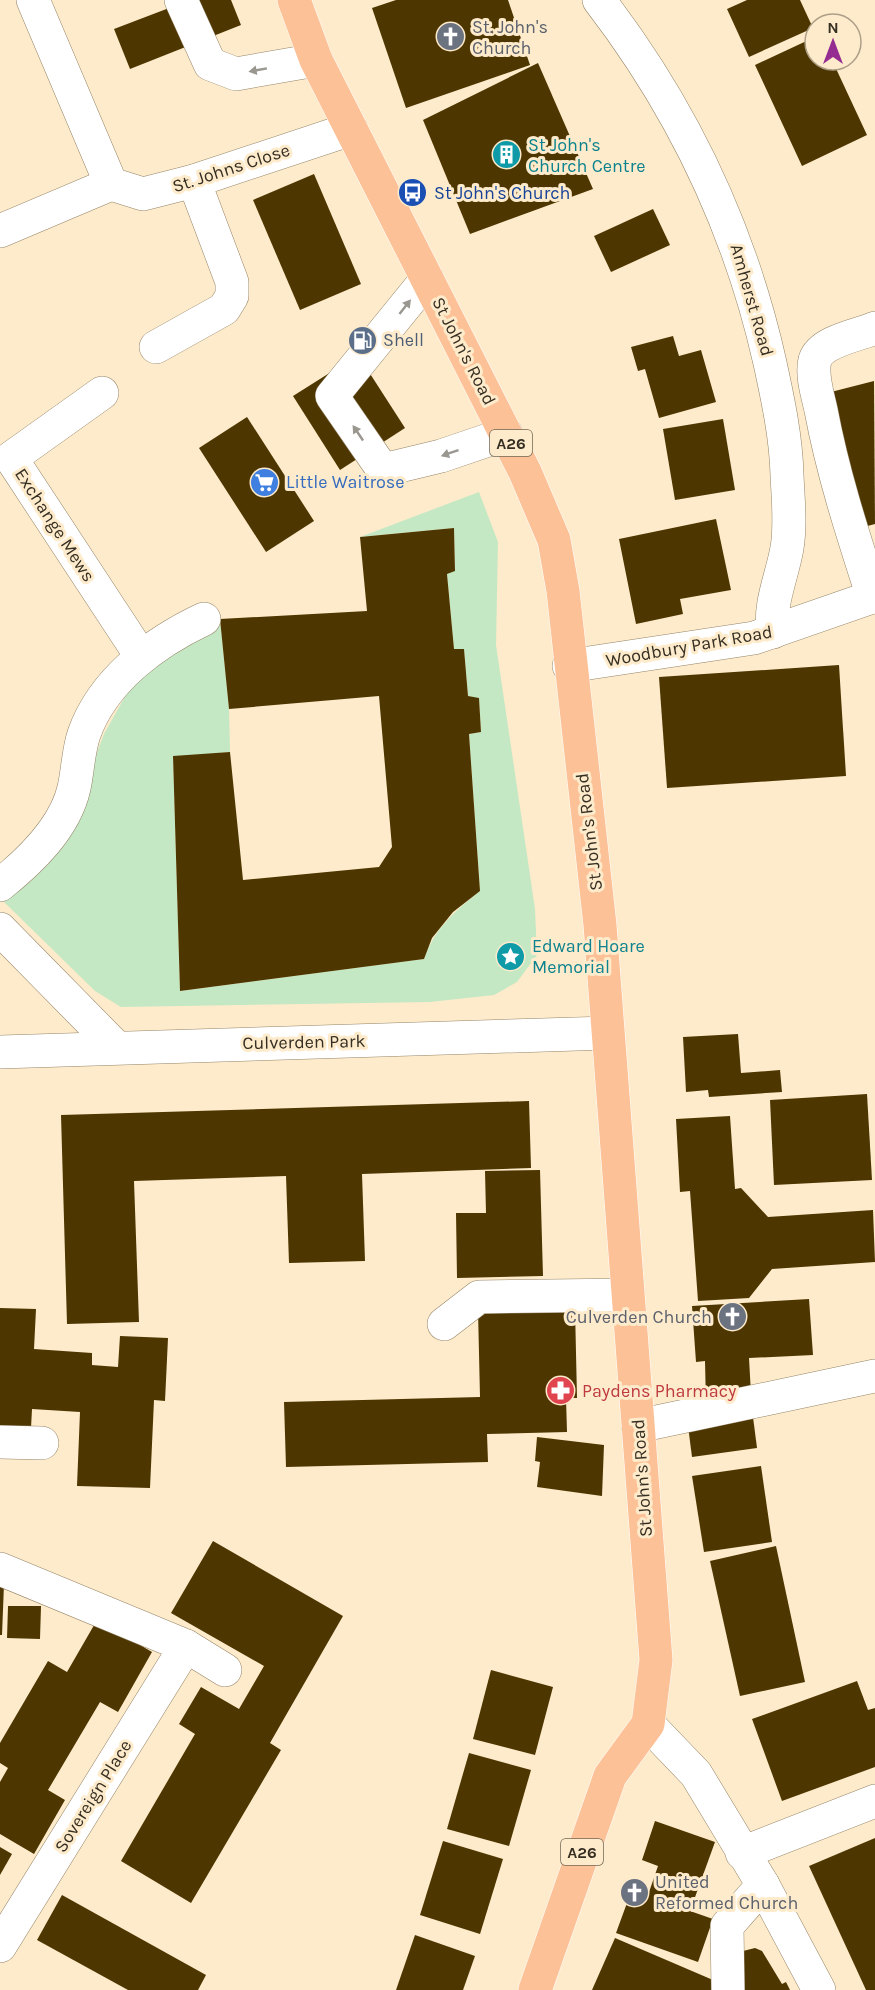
<svg xmlns="http://www.w3.org/2000/svg" width="875" height="1990" viewBox="0 0 875 1990" font-family="Karla,sans-serif">
<style>
.green{fill:#c4e8c4}
.building{fill:#4e3600}
.lines{fill:none;stroke-linecap:round;stroke-linejoin:round}
.minor-casing{stroke:#958568;stroke-width:34}
.highway-casing{stroke:#fff;stroke-width:34}
.minor{stroke:#fff;stroke-width:33}
.highway{stroke:#fdc197;stroke-width:33}
.oneway{fill:#9a9690}
.labels{text-anchor:middle;stroke-width:6;stroke-linejoin:round;paint-order:stroke}
.shield{fill:#fdebcb;stroke:#716755;stroke-width:1.5}
.shield-label{font-size:16px;font-weight:bold;fill:#352e22}
.worship-label{font-size:18px;fill:#5b616d;stroke:#fdebcb;text-anchor:start}
.culture-label{font-size:18px;fill:#0d838f;stroke:#fdebcb;text-anchor:start}
.street-label{font-size:18px;fill:#352e22;stroke:#fdebcb}
.transit-label{font-size:18px;fill:#164399;stroke:#fdebcb;text-anchor:start}
.service-label{font-size:18px;fill:#4e5e75;stroke:#fdebcb;text-anchor:start}
.shop-label{font-size:18px;fill:#366cbe;stroke:#fdebcb;text-anchor:start}
.health-label{font-size:18px;fill:#be3a42;stroke:#fdebcb;text-anchor:start}
</style>
<rect width="100%" height="100%" fill="#fdebcb"/>
<path class="green" d="M479 492 498 542 496 645 535 909 537 955 517 982 494 995 430 1002 121 1007 95 991 3 901 74 812 104 734 132 684 220 619 229 709 230 752 173 757 180 991 424 959C435 928 455 911 480 891L469 734 481 732 479 699 468 696 464 649H454L447 574 455 570 454 528 360 537Z"/>
<g class="building">
<path d="M190 0H231L241 25 130 69 114 29Z"/>
<path d="M396 0H508L530 65 406 108 372 8Z"/>
<path d="M747 0H800L813 28 749 57 727 9Z"/>
<path d="M815 37V60H832L867 135 802 166 755 65Z"/>
<path d="M538 63 593 189 470 234 423 120Z"/>
<path d="M314 174 361 284 300 310 253 200Z"/>
<path d="M653 209 670 245 611 272 594 236Z"/>
<path d="M673 336 679 356 701 350 716 402 659 418 645 369 638 371 631 347Z"/>
<path d="M358 355 405 428 340 470 293 396Z"/>
<path d="M874 381 875 524 860 528 827 393Z"/>
<path d="M247 417 314 521 266 552 199 448Z"/>
<path d="M723 419 735 490 675 500 663 429Z"/>
<path d="M716 519 731 590 680 599 683 614 636 624 619 539Z"/>
<path d="M454 528 455 571 447 574 454 649H464L468 696 479 698 481 732 469 734 480 891 453 912 432 938 424 959 180 991 173 756 230 752 243 880 379 867 392 847 379 696 229 709 220 619 367 611 360 537Z"/>
<path d="M839 665 846 776 667 788 659 677Z"/>
<path d="M738 1034 741 1073 780 1070 782 1092 709 1097 708 1090 686 1092 683 1037Z"/>
<path d="M867 1094 872 1180 774 1185 770 1100Z"/>
<path d="M529 1101 531 1168 362 1174 365 1261 289 1263 286 1176 134 1181 139 1322 67 1324 61 1115Z"/>
<path d="M730 1116 735 1189 741 1188 768 1217 873 1210 875 1262 772 1269 749 1298 698 1301 690 1191 680 1192 676 1119Z"/>
<path d="M540 1170 543 1276 457 1278 456 1213H486L485 1171Z"/>
<path d="M809 1299 813 1355 749 1358 751 1394 706 1404 705 1361 696 1362 692 1306Z"/>
<path d="M0 1308 36 1309 34 1349 92 1353V1365L118 1367 120 1336 168 1338 165 1401 154 1400 150 1488 77 1486 80 1412 32 1409 31 1428 0 1426Z"/>
<path d="M575 1308 577 1398H566L567 1432 487 1434 488 1462 286 1467 284 1402 480 1397 478 1310Z"/>
<path d="M753 1417 757 1448 692 1457 688 1426Z"/>
<path d="M537 1437 604 1445 602 1496 537 1487 540 1462 535 1461Z"/>
<path d="M761 1466 772 1542 704 1552 692 1476Z"/>
<path d="M213 1541 343 1616 270 1743 281 1750 191 1903 121 1861 195 1734 179 1724 201 1687 239 1709 264 1666 171 1613Z"/>
<path d="M776 1546 805 1682 740 1696 710 1561Z"/>
<path d="M0 1584H4L2 1635H0Z"/>
<path d="M8 1606H41L40 1639 7 1638Z"/>
<path d="M97 1620 152 1652 118 1712 100 1702 48 1790 65 1800 34 1854 0 1834V1782L8 1768 0 1763V1743L48 1661 67 1672Z"/>
<path d="M491 1670 553 1687 535 1755 473 1739Z"/>
<path d="M857 1681 868 1710 875 1708V1767L782 1801 752 1719Z"/>
<path d="M469 1753 531 1770 509 1846 447 1829Z"/>
<path d="M655 1821 715 1842 690 1911 713 1919 698 1962 616 1933 631 1892 647 1898 658 1866 642 1860Z"/>
<path d="M875 1838V1990H866L809 1866Z"/>
<path d="M443 1841 503 1859 480 1934 420 1915Z"/>
<path d="M0 1847 12 1854 0 1875Z"/>
<path d="M62 1895 206 1975 198 1990H128L37 1940Z"/>
<path d="M415 1935 475 1956 463 1990H396Z"/>
<path d="M615 1938 720 1983 718 1990H592Z"/>
<path d="M755 1948 762 1951 782 1984 786 1982 790 1990H737L739 1952Z"/>
</g>
<g class="lines">
<defs>
<g id="minor">
<path d="M33 0 111 184"/>
<path d="M181 0 210 64 236 74 316 60"/>
<path d="M599 0C683 109 740 229 770 363 778 400 786 437 787 475 788 499 791 524 787 548 782 577 769 603 773 632"/>
<path d="M0 231 111 184 143 194 194 181 351 129"/>
<path d="M427 279 332 396 383 470 441 456 506 434"/>
<path d="M156 347 224 309 232 296V282L194 181"/>
<path d="M102 393 11 458 141 656"/>
<path d="M873 597C853 535 833 474 821 410 818 396 811 375 815 360 821 341 859 335 875 328"/>
<path d="M569 666 754 638 875 596"/>
<path d="M0 885C30 861 65 828 74 788 78 770 78 752 84 734 103 680 155 642 204 619"/>
<path d="M0 929 116 1047"/>
<path d="M0 1052 608 1033"/>
<path d="M444 1324 479 1297 628 1295"/>
<path d="M638 1426 875 1376"/>
<path d="M0 1442 42 1443"/>
<path d="M0 1569 186 1646 0 1946"/>
<path d="M186 1646 225 1670"/>
<path d="M648 1724 696 1774 763 1885 819 1990"/>
<path d="M742 1853 875 1801"/>
<path d="M728 1990 727 1926 763 1885"/>
</g>
<path id="highway" d="M294 0 316 60 525 472 554 540 563 591 600 925 656 1660 648 1724 610 1776 535 1990"/>
</defs>
<use href="#minor" class="minor-casing"/>
<use href="#highway" class="highway-casing"/>
<use href="#minor" class="minor"/>
<use href="#highway" class="highway"/>
</g>
<defs><path id="oneway-solid" d="M-6-.8H1V-3.2L6.5 0L1 3.2V.8H-6Z" transform="scale(1.5)"/></defs>
<g class="oneway">
<use href="#oneway-solid" transform="translate(258 70) rotate(170)"/>
<use href="#oneway-solid" transform="translate(405 307) rotate(-52)"/>
<use href="#oneway-solid" transform="translate(358 433) rotate(-124)"/>
<use href="#oneway-solid" transform="translate(450 453) rotate(161)"/>
</g>
<defs>
<symbol id="church-disc" viewBox="-11 -11 22 22"><circle r="9.5" fill="#6b7280" stroke="#fdebcb"/><path d="M-1.2-6h2.4v3.5h3.3v2.4h-3.3V6h-2.4V-.1h-3.3v-2.4h3.3Z" fill="#fff"/></symbol>
<symbol id="building-disc" viewBox="-11 -11 22 22"><circle r="9.5" fill="#0f9aa8" stroke="#fdebcb"/><path d="M-4-6H4V6H1V3H-1V6H-4ZM-2.5-4.3h1.7v1.8h-1.7ZM.8-4.3h1.7v1.8H.8ZM-2.5-1h1.7V.8h-1.7ZM.8-1h1.7V.8H.8Z" fill="#fff"/></symbol>
<symbol id="bus-disc" viewBox="-11 -11 22 22"><circle r="9.5" fill="#1a4fb4" stroke="#fdebcb"/><path d="M-5-6H5V4H4V6H2V4H-2V6H-4V4H-5ZM-3.5-4V0h7V-4ZM-3.5 1.2v1.5H-2V1.2ZM2 1.2v1.5H3.5V1.2Z" fill="#fff"/></symbol>
<symbol id="fuel-disc" viewBox="-11 -11 22 22"><circle r="9.5" fill="#5c6f8a" stroke="#fdebcb"/><path d="M-5.5-6h7V0h2V4h1.3V-2.5L3-4.5l.8-.8L6-3V5H2.5V1h-1V6h-7ZM-4.2-4.7v3.2H.2V-4.7Z" fill="#fff"/></symbol>
<symbol id="supermarket-disc" viewBox="-11 -11 22 22"><circle r="9.5" fill="#3f7fe0" stroke="#fdebcb"/><path d="M-6-5.5h2.5l.6 2H6L4.5 2H-2.5L-4.4-4H-6ZM-1.5 3.2a1.3 1.3 0 1 0 .1 0ZM3 3.2a1.3 1.3 0 1 0 .1 0Z" fill="#fff"/></symbol>
<symbol id="sight-disc" viewBox="-11 -11 22 22"><circle r="9.5" fill="#0f9aa8" stroke="#fdebcb"/><path d="M0-6L1.8-2.2L6-1.7L2.9 1.2L3.7 5.4L0 3.3L-3.7 5.4L-2.9 1.2L-6-1.7L-1.8-2.2Z" fill="#fff"/></symbol>
<symbol id="pharmacy-disc" viewBox="-11 -11 22 22"><circle r="9.5" fill="#e0444e" stroke="#fdebcb"/><path d="M-2-6h4v4h4v4h-4v4h-4v-4h-4v-4h4Z" fill="#fff"/></symbol>
</defs>
<g fill-rule="evenodd">
<use href="#church-disc" x="434" y="20" width="33" height="33"/>
<use href="#building-disc" x="490" y="138" width="33" height="33"/>
<use href="#bus-disc" x="396" y="176" width="33" height="33"/>
<use href="#fuel-disc" x="346" y="324" width="33" height="33"/>
<use href="#supermarket-disc" x="248" y="466" width="33" height="33"/>
<use href="#sight-disc" x="494" y="940" width="33" height="33"/>
<use href="#church-disc" x="716" y="1300" width="33" height="33"/>
<use href="#pharmacy-disc" x="544" y="1374" width="33" height="33"/>
<use href="#church-disc" x="618" y="1876" width="33" height="33"/>
</g>
<g class="labels">
<g class="shield">
<rect x="490" y="430" width="42" height="26" rx="4.5"/>
<rect x="561" y="1839" width="42" height="26" rx="4.5"/>
</g>
<g class="shield-label">
<text x="511" y="449">A26</text>
<text x="582" y="1858">A26</text>
</g>
<g class="worship-label">
<text x="472" y="33">St. John's<tspan x="472" dy="21">Church</tspan></text>
<text x="712" y="1323" text-anchor="end">Culverden Church</text>
<text x="655" y="1888">United<tspan x="655" dy="21">Reformed Church</tspan></text>
</g>
<g class="culture-label">
<text x="528" y="151">St John's<tspan x="528" dy="21">Church Centre</tspan></text>
<text x="532" y="952">Edward Hoare<tspan x="532" dy="21">Memorial</tspan></text>
</g>
<g class="street-label">
<text transform="translate(231 168) rotate(-18)" y="6">St. Johns Close</text>
<text transform="translate(752 300) rotate(74)" y="6">Amherst Road</text>
<text transform="translate(464 351) rotate(63)" y="6">St John's Road</text>
<text transform="translate(55 525) rotate(57)" y="6">Exchange Mews</text>
<text transform="translate(689 646) rotate(-10)" y="6">Woodbury Park Road</text>
<text transform="translate(589 832) rotate(-97)" y="6">St John's Road</text>
<text transform="translate(304 1042) rotate(-1)" y="6">Culverden Park</text>
<text transform="translate(642 1478) rotate(-94)" y="6">St John's Road</text>
<text transform="translate(93 1796) rotate(-58)" y="6">Sovereign Place</text>
</g>
<g class="transit-label">
<text x="434" y="199">St John's Church</text>
</g>
<g class="service-label">
<text x="383" y="346">Shell</text>
</g>
<g class="shop-label">
<text x="286" y="488">Little Waitrose</text>
</g>
<g class="health-label">
<text x="582" y="1397">Paydens Pharmacy</text>
</g>
</g>
<g transform="translate(833 42)"><circle r="28" fill="#fdebcb" stroke="#ad9f87" stroke-width="1.5"/>
<path d="M0-4.5L10 22L0 15L-10 22Z" fill="#942c91"/>
<text y="-9" font-size="16" font-weight="bold" text-anchor="middle" fill="#352e22">N</text>
</g>
</svg>
